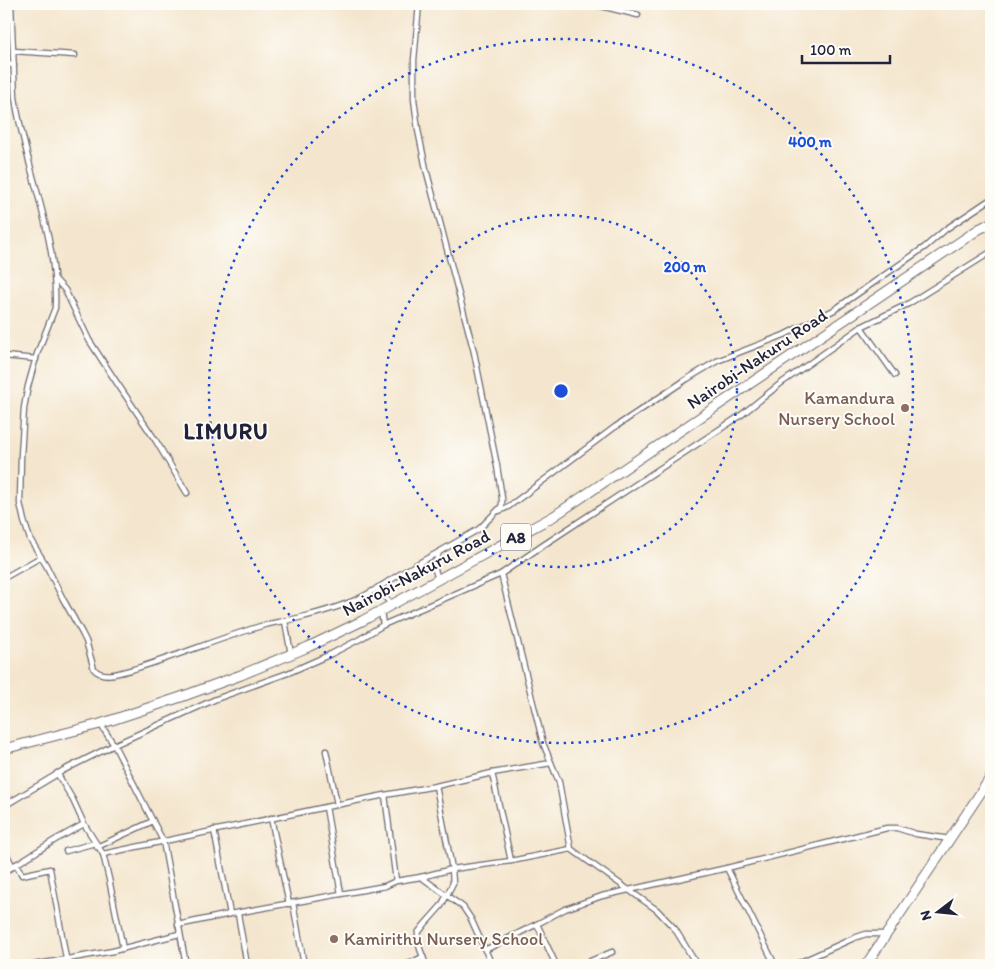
<svg xmlns="http://www.w3.org/2000/svg" width="995" height="969" viewBox="0 0 995 969" font-family="Itim,sans-serif">
<style>
.lines{fill:none;stroke-linecap:round;stroke-linejoin:round}
.street-casing{stroke:#6c676e;stroke-width:7}
.highway-casing{stroke:#6c676e;stroke-width:11}
.street{stroke:#fff;stroke-width:4.5}
.highway{stroke:#fff;stroke-width:9}
.ring{fill:none;stroke:#1d4ed8;stroke-width:2.5;stroke-dasharray:2.5 5}
.education-dot{fill:#8d6e63;stroke:#fdfcf7;stroke-width:2}
.labels{text-anchor:middle;stroke-width:4;stroke-linejoin:round;paint-order:stroke}
.shield{fill:#fdfcf7;stroke:#646373;stroke-width:1}
.shield-label{font-size:16px;font-weight:bold;fill:#22223b}
.street-label{font-size:18px;fill:#22223b;stroke:#fdfcf7}
.education-label{font-size:18px;fill:#785e54;stroke:#fdfcf7;text-anchor:end}
.district-label{font-size:22px;font-weight:bold;letter-spacing:1px;fill:#22223b;stroke:#fdfcf7}
.centre{fill:#1d4ed8;stroke:#fdfcf7;stroke-width:2.5}
.ring-label{font-size:15px;text-anchor:middle;font-weight:bold;fill:#1d4ed8;stroke:#fdfcf7;stroke-width:4;stroke-linejoin:round;paint-order:stroke}
</style>
<rect width="100%" height="100%" fill="#fdfcf7"/>
<filter id="ink" filterUnits="userSpaceOnUse"><feTurbulence type="fractalNoise" baseFrequency=".02" numOctaves="2"/><feDisplacementMap in="SourceGraphic" scale="10" xChannelSelector="R" yChannelSelector="G"/><feConvolveMatrix kernelMatrix="1 2 1 2 8 2 1 2 1" color-interpolation-filters="sRGB"/></filter>
<filter id="wash" filterUnits="userSpaceOnUse"><feTurbulence type="fractalNoise" baseFrequency=".0096" numOctaves="4" result="noise"/><feDisplacementMap in="SourceGraphic" scale="20" xChannelSelector="R" yChannelSelector="G"/><feGaussianBlur stdDeviation="1.12" result="paint"/><feColorMatrix in="noise" values="0 0 0 0 0 0 0 0 0 0 0 0 0 0 0 0 0 1.4 0 .05"/><feComposite in="paint" operator="in"/></filter>
<g filter="url(#wash)">
<rect width="100%" height="100%" fill="#f4e6ce"/>
</g>
<g filter="url(#ink)">
<g class="lines">
<defs>
<g id="street">
<path d="M11 4 15 97C25 168 58 235 55 308L37 354 28 386 24 408 21 456 20 503 24 521 30 539 46 565 63 599 82 633 86 641 94 669C103 680 122 672 134 669 177 656 218 639 261 626 274 622 288 621 302 617 319 613 336 608 353 601 366 596 378 588 389 581 406 570 422 561 439 552"/>
<path d="M419 4 414 60V99L418 130 426 169 474 352 497 466 502 498V505L499 509 479 529 439 552 434 567 438 579"/>
<path d="M593 4 638 15"/>
<path d="M13 51 75 55"/>
<path d="M4 64 14 65"/>
<path d="M55 279 65 290 89 340 113 377 156 441 187 493"/>
<path d="M861 327 895 375"/>
<path d="M4 356 36 359"/>
<path d="M499 511 508 507 615 427 687 379 717 361 784 335 834 310 925 247 946 229 991 199"/>
<path d="M501 574 543 743 559 782 571 849 657 910 675 929 692 957 699 965"/>
<path d="M4 578 41 557"/>
<path d="M377 588 392 605"/>
<path d="M285 621 291 654"/>
<path d="M383 625 501 574 542 546 740 416 780 384 861 327 908 304 991 252"/>
<path d="M101 725 114 745 163 841 186 965"/>
<path d="M326 751 337 804"/>
<path d="M57 773 73 800 84 824 103 854 109 879 123 949"/>
<path d="M492 773 511 861"/>
<path d="M385 795 396 881"/>
<path d="M4 806 64 770 114 745 216 699 288 673 331 654 360 639 383 625 381 611"/>
<path d="M326 807 341 894"/>
<path d="M271 818 289 904"/>
<path d="M214 830 230 914"/>
<path d="M97 847 153 821"/>
<path d="M4 849 13 867"/>
<path d="M66 851 95 843"/>
<path d="M103 854 326 807 385 795 436 786 492 773 551 763"/>
<path d="M16 864 22 875 50 869 66 958"/>
<path d="M727 868 775 965"/>
<path d="M4 872 55 840 84 824"/>
<path d="M421 877 463 907 471 919 492 965"/>
<path d="M293 903 304 965"/>
<path d="M238 914 247 965"/>
<path d="M178 925 230 914 385 886 396 881 421 877 452 869 511 861 571 849"/>
<path d="M485 950 537 924"/>
<path d="M33 965 113 951 179 934"/>
<path d="M406 965 423 957"/>
<path d="M426 965 420 949 418 940V933L425 924 441 906 447 895 453 883 452 869 436 786"/>
<path d="M556 965 537 924 565 909 602 896 727 868 887 828H897L916 834 950 839"/>
<path d="M581 965 612 952"/>
<path d="M794 965 854 938 866 934H886"/>
</g>
<g id="highway">
<path d="M4 749 100 724 181 697 241 675 308 647 362 621 554 516 979 229 991 223"/>
<path d="M866 965 991 777"/>
</g>
</defs>
<use href="#street" class="street-casing"/>
<use href="#highway" class="highway-casing"/>
<use href="#street" class="street"/>
<use href="#highway" class="highway"/>
</g>
</g>
<g class="ring">
<circle cx="561" cy="391" r="176"/>
<circle cx="561" cy="391" r="352"/>
</g>
<g class="education-dot">
<circle cx="905" cy="408" r="5"/>
<circle cx="334" cy="939" r="5"/>
</g>
<g class="labels">
<rect class="shield" x="501" y="523.5" width="30" height="27" rx="4"/>
<g class="shield-label">
<text x="516" y="543">A8</text>
</g>
<g class="street-label">
<text transform="translate(757 359) rotate(-34)" y="6">Nairobi-Nakuru Road</text>
<text transform="translate(416 573) rotate(-28)" y="6">Nairobi-Nakuru Road</text>
</g>
<g class="education-label">
<text x="895" y="404">Kamandura<tspan x="895" dy="21">Nursery School</tspan></text>
<text x="344" y="945" text-anchor="start">Kamirithu Nursery School</text>
</g>
<g class="district-label">
<text x="226" y="439">LIMURU</text>
</g>
</g>
<circle cx="561" cy="391" r="8" class="centre"/>
<g class="ring-label">
<text x="810" y="147">400 m</text>
<text x="685" y="272">200 m</text>
</g>
<rect width="995" height="969" fill="none" stroke="#fdfcf7" stroke-width="20"/>
<g transform="translate(938 912) rotate(254)" stroke="#fdfcf7" stroke-width="4" paint-order="stroke">
<path d="M0-4L9 19L0 12L-9 19Z" fill="#22223b"/>
<text y="-8" font-size="14" font-weight="bold" text-anchor="middle" fill="#22223b">N</text>
</g>
<path d="M802 55v8h88v-8" fill="none" stroke="#22223b" stroke-width="2.5"/>
<text x="810" y="55" font-size="15" fill="#22223b" stroke="#fdfcf7" stroke-width="4" paint-order="stroke">100 m</text>
</svg>
